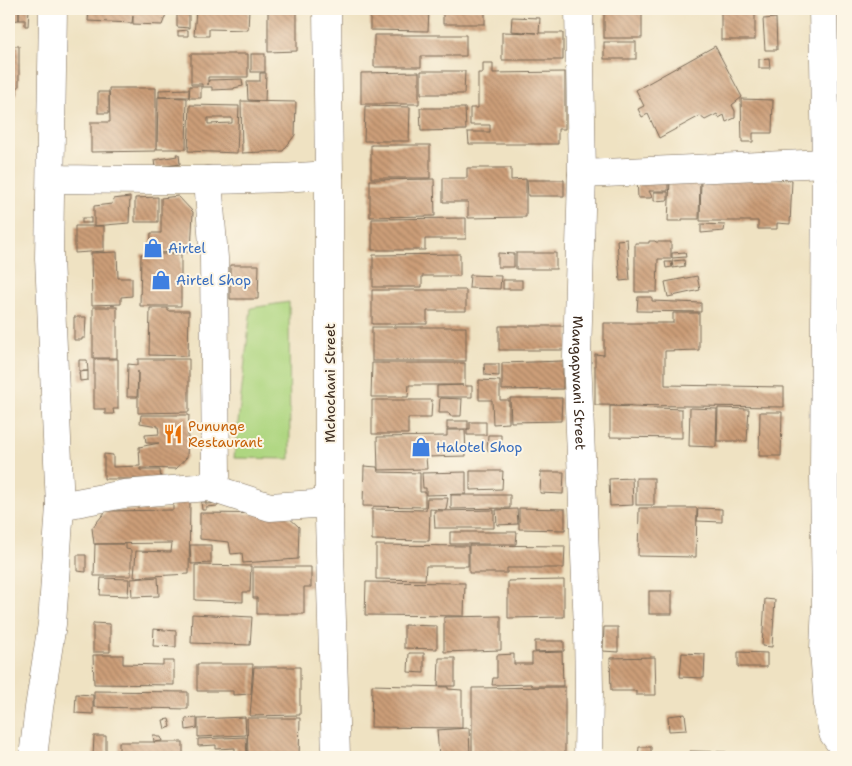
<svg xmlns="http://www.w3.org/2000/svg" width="852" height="766" viewBox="0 0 852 766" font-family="'Shantell Sans',sans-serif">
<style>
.park{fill:#aed680;stroke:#74804f}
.building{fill:url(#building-back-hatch);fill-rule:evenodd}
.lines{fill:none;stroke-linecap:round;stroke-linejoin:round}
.minor-casing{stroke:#7a6a57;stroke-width:29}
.minor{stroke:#fff;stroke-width:28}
.labels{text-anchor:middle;stroke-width:4;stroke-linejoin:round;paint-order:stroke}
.shop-label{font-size:14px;fill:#366cbe;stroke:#fcf5e5;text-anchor:start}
.street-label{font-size:14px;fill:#3b2a1e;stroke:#fcf5e5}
.food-label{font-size:14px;fill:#c56008;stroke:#fcf5e5;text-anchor:start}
</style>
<defs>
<pattern id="building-back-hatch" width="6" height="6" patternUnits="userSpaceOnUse" patternTransform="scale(1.25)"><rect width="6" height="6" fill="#cc9e78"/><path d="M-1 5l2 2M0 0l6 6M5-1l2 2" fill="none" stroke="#a78162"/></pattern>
</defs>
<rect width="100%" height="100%" fill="#fcf5e5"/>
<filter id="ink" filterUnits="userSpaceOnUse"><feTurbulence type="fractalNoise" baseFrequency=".02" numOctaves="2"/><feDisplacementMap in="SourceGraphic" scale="10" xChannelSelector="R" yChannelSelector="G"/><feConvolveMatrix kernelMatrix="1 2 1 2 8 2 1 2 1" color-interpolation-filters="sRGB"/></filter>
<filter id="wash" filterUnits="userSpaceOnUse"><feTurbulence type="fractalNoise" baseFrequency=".0096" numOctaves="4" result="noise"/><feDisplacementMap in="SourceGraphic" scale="20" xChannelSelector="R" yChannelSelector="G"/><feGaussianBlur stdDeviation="1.12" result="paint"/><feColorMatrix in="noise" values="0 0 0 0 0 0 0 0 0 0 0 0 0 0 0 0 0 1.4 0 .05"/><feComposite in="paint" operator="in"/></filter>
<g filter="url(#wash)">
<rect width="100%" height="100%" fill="#efe2c2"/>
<path class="park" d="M289 302 290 459 234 458 251 308Z"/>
<g id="blocks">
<g class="building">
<path d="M9 9H19V20L9 21Z"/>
<path d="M19 9H29L28 26H25V20H19Z"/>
<path d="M89 9H168L162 25 133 24V15L132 23 88 21Z"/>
<path d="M196 9H249L248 30 209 29V36H194Z"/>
<path d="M268 9H297V51L268 52Z"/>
<path d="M370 9H429L428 31 370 30Z"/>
<rect x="443" y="9" width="42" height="15"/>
<rect x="604" y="9" width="38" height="29"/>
<rect x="721" y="9" width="34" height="31"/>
<path d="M177 11H189V28L177 27Z"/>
<path d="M512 17 540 18 539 33H563V60H502V32L537 33 511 31Z"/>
<path d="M776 18 777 50H765L763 19Z"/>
<path d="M188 30V36H178V31Z"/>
<path d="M374 35H466V56H421V67H374Z"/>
<rect x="604" y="42" width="32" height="17"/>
<path d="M9 46H19V87H17V95H9Z"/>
<path d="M715 46 742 97 732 105 735 111V118L726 122 724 115 719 118 717 114 705 120 700 116 659 138 648 114 642 117 638 109 644 106 636 90Z"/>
<path d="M191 54H248V77H208V85L209 80 242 79 243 86 234 88V89L212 90V87H202V84H191Z"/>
<rect x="251" y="54" width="14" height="18"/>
<path d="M769 58 770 68H759V59Z"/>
<path d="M483 63H493V73L565 72V129H558V144H469L468 132H490V125H470V108H478V73H483Z"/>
<path d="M421 71H465L464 94H421Z"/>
<path d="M419 72V104H361V73Z"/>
<path d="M260 73H266L265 101 248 100 247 81H260Z"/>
<path d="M190 86H201V98H189Z"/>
<path d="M109 88H156V151L91 152V122H110Z"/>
<path d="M189 89V97H159V90Z"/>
<rect x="98" y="92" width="11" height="21"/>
<path d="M158 97 187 98 186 149H157Z"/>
<path d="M741 99 773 100 772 133H753V142H742Z"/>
<path d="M241 101 296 102 295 135 283 151 242 153Z"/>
<path d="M190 105 239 106 237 153 188 151ZM208 118H232V123L208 124Z"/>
<path d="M365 106 410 107 409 141H364Z"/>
<path d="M420 108H465L466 130 421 131Z"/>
<rect x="371" y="145" width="59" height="33"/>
<rect x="9" y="153" width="4" height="10"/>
<path d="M176 154H179L180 164 155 168 154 160 177 156Z"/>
<path d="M467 168H511V180L526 179V217L468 218V202H443V178H467Z"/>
<path d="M637 178 668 180V191H649L652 197 650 198H638Z"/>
<path d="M700 178 699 219H682V221H668L670 180Z"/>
<path d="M726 178 792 180 790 224 777 223V229H758V221H700L701 180Z"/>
<path d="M434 179 435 216 370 217V180Z"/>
<path d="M527 180H564V196H528Z"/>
<path d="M654 192H668V200L654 201Z"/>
<path d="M178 196 193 212 191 252 150 253 151 233H161V198Z"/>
<path d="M130 197 129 223 94 226V206L112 204 113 199Z"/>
<path d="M158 197V222H135V198Z"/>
<rect x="82" y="218" width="9" height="5"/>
<path d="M466 218V239H425V250H372V219Z"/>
<path d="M701 224 725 225 724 231 701 233Z"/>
<path d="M75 226H104V251L75 253Z"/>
<path d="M627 239 630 280 620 281 617 240Z"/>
<path d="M649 241H655L656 242H671V259H658L657 292H635V243H649Z"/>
<path d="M117 252 118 278H132V296L121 297V304L92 305 91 253Z"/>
<path d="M685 252 686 257 672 258V253Z"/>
<path d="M498 253 514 254V267H498Z"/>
<rect x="516" y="253" width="40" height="16"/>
<path d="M141 254H181V306H140Z"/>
<path d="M460 254V276H422V287H373V255Z"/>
<path d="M684 260 685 266 673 268 672 261Z"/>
<path d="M665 262H671L672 267 666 268Z"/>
<path d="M230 265H259L258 299H230Z"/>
<path d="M470 275 501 276 500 289 469 288Z"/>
<path d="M697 276 700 290 668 297 665 282Z"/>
<rect x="503" y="280" width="19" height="9"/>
<path d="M372 290H466V311H427V324H372Z"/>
<path d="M638 297H652V301L701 303V312L637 311Z"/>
<rect x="93" y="307" width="24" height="51"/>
<path d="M150 308H168V311H189L188 356 149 355Z"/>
<path d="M673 313H699V350L665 351V385L784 387V407L595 405V354L604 355V323H673Z"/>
<path d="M74 317H86L85 338H82V340H74Z"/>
<path d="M499 326H569L568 350H499Z"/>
<rect x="372" y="327" width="94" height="34"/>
<path d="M94 359H118V409H113L114 414H105V409H94Z"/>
<path d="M138 359H189V412L138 413V371L137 397H127L128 364 138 365Z"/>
<path d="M79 360H87L88 371H79Z"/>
<path d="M563 361V389L502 390V363Z"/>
<path d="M372 363H465V386H472V397H437V386L463 385H409L408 397H371Z"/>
<path d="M484 364H499V376L485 375Z"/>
<path d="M88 371V380L80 381 79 372Z"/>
<path d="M479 380 500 381V400H509V423L493 424 492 400H479Z"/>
<path d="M440 398 462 399 461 416H450L449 413H439Z"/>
<path d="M510 398H562L561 421 511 422Z"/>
<path d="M372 400H432L431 418H408V434H372Z"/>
<path d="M610 406 682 409V438L610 437Z"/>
<path d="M690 408 717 409 716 447 689 446Z"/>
<path d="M718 408 749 409 747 441H717Z"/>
<path d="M760 412H782L781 456H759Z"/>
<path d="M141 415H189L187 457 176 469 140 468V470H160L161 479H104V454L113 455V467L140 466 139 447 159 443H146L145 435 159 434 158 426 140 423Z"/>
<rect x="447" y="421" width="21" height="8"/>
<path d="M470 422H486V435H467V429H470Z"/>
<path d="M447 430H465L466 456 426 457 427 469 378 470 377 437 447 436Z"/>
<path d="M488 435H501V450H487Z"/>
<path d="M364 466 377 467 378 472 420 473V492H425V507L363 506Z"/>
<path d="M470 471H503L502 489 470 490Z"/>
<path d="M466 472V494L426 495V488H423L422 473Z"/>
<path d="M541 472H564L563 494 540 493Z"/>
<path d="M632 478 633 505 610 506 609 479Z"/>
<rect x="636" y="478" width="18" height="27"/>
<path d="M451 495H510V508L451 509Z"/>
<path d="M427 498H448L446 510 430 509 429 541 372 540V509L426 510Z"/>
<path d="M173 502H190L189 574 134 577 136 551 171 552 172 543 94 544 92 528 106 511 173 510Z"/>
<path d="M201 502H206V504L218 503V506L206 507V510H202Z"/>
<path d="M519 508 565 509V530L519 529Z"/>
<path d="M639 508H697L696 557 638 556Z"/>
<path d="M698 508 722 509V522L697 521Z"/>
<path d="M517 509 518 524 497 525 496 510Z"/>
<path d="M494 510V528H435L434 511Z"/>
<path d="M200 513 285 514 299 527 298 559 243 563 242 553 231 554 229 542 200 539Z"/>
<path d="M450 532H517L516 544H450Z"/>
<path d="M95 544H126V549L131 550V576H94Z"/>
<path d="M190 545H211V563L191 564Z"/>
<path d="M376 545 468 546V566H426L425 580 376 579Z"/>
<path d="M469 545 565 546 564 568H507V573H469Z"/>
<path d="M77 555H86V572L77 571Z"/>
<path d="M195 565 251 566 250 592H243V602L195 600Z"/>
<path d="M253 567H311V587H304V614H257V598H253Z"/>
<path d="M158 577 159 596 132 597 131 579Z"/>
<path d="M101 578 129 579 128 596 100 595Z"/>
<path d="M564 580V617L508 618V581Z"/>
<path d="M366 582 465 583 464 616 365 615Z"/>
<rect x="649" y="591" width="23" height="23"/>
<path d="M765 599 775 600 772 647 762 646Z"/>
<path d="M192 614 252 617 250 645 191 643Z"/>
<path d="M501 616V650L444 652V617Z"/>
<path d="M93 623 110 624V652H93Z"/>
<path d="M404 625 437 626V649L404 648Z"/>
<path d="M604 627H618V652L603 651Z"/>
<path d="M154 629 176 631V647L153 646Z"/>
<path d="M535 641H564V651L535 652Z"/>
<path d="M562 652 563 686H532L531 684 492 685 493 678H497V655L514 654V664H532V653Z"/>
<path d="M738 652 767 653V667H738Z"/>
<path d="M409 653H424V673L408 672Z"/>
<path d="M682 653 705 654 704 678 680 677Z"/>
<path d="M93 655H123V664L163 665V661H174V685L94 684Z"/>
<path d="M655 657 656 695H636V691H611L610 658Z"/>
<path d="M439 658H455V686H438Z"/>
<path d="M197 664H253L251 694 233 695V691H197Z"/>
<path d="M254 667H300V715L250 716Z"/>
<path d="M372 685 448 687V689L462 690V728L371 727Z"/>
<path d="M565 687V757H472V688Z"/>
<path d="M94 691 188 692V709L94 707Z"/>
<path d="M76 694 93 695V714L75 713Z"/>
<path d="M685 714 687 730 669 731 668 716Z"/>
<path d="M245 717 246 735 198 737V719Z"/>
<path d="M197 718V728L186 730 185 719Z"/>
<path d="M247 718H300L299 757H248Z"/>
<path d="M169 719 171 727 165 729 163 720Z"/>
<path d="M469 728 470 757H439L437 730Z"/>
<path d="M153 735H156L157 737H161L162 741 154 742Z"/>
<path d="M94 736H106V757H93Z"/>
<path d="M246 737 247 757H235V748L216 749V745L198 746V739Z"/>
<rect x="119" y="742" width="64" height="13"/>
<path d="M639 747H651V757H638Z"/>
<path d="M690 751 726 752 725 757H690Z"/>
</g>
</g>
</g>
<g filter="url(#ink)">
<use href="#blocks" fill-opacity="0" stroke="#7a6a57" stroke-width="1"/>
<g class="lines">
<defs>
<g id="minor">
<path d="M327 9 329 175V519L336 757"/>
<path id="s1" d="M579 9 582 174 577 357 588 629 589 690 588 757"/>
<path d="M823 9 826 163 824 475 826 604 824 649 828 708 833 733 843 747"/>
<path d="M582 174 826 163"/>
<path d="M51 179C144 180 237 182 329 175"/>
<path d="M208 487 216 477 214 258 208 180"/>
<path d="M60 506 124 494 208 487 270 507 314 504 329 506"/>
<path d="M33 757 39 708 52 624 60 506 49 258 53 9"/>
</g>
</defs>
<use href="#minor" class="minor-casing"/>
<use href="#minor" class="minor"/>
</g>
</g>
<defs>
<symbol id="shop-bare" viewBox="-9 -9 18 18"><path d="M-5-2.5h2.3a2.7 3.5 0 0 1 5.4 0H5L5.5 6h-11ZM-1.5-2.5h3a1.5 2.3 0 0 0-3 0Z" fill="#3f7fe0" stroke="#fcf5e5" stroke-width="2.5" paint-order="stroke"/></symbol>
<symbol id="restaurant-bare" viewBox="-9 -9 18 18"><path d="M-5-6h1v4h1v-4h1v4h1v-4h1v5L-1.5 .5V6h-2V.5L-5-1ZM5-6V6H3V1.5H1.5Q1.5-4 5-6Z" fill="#e8710a" stroke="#fcf5e5" stroke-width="2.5" paint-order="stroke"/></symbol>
</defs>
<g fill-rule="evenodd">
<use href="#shop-bare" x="139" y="234" width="28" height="28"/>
<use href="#shop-bare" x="147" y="266" width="28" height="28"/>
<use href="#restaurant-bare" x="159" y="420" width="28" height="28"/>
<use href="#shop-bare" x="407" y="433" width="28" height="28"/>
</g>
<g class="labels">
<g class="shop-label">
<text x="168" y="253">Airtel</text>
<text x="176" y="285">Airtel Shop</text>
<text x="436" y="452">Halotel Shop</text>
</g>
<g class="street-label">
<text transform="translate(330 383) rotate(-90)" y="5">Mchochani Street</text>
<text dy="5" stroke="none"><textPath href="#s1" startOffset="374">Mangapwani Street</textPath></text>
</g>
<g class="food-label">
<text x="188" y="431">Pununge<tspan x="188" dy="16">Restaurant</tspan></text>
</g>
</g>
<rect width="852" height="766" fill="none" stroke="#fcf5e5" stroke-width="30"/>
</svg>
